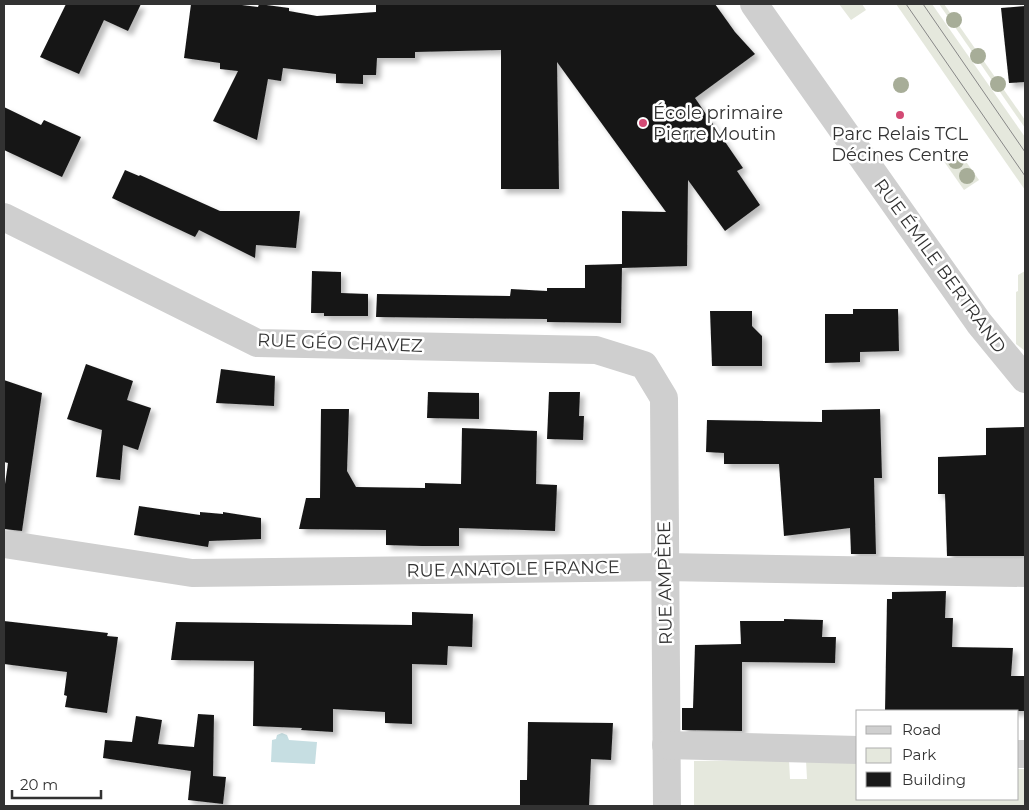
<svg xmlns="http://www.w3.org/2000/svg" width="1029" height="810" viewBox="0 0 1029 810" font-family="Montserrat,sans-serif">
<style>
.green{fill:#e5e8dd}
.water{fill:#c6dee2}
.building{fill:#191919;filter:url(#shadow)}
.lines{fill:none;stroke-linecap:round;stroke-linejoin:round}
.minor{stroke:#cfcfcf;stroke-width:28}
.tram{stroke:#878787;stroke-width:1}
.tree{fill:#a7ad98}
.poi-dot{fill:#d34a74;stroke:#fff;stroke-width:2}
.labels{text-anchor:middle;stroke-width:5;stroke-linejoin:round;paint-order:stroke}
.poi-label{font-size:18px;fill:#323232;stroke:#fff;text-anchor:start}
.street-label{font-size:18px;fill:#323232;stroke:#fff}
</style>
<defs>
<filter id="shadow"><feDropShadow dx="4.5" dy="4.5" stdDeviation="2.5" flood-color="#0004"/></filter>
</defs>
<rect width="100%" height="100%" fill="#fff"/>
<g class="green">
<path d="M839 4H862L866 10 851 20Z"/>
<path d="M896 4H932L1025 137V190Z"/>
<path d="M939 4H944L1025 120V128Z"/>
<path d="M957 149 979 180 964 190 943 160Z"/>
<path d="M1025 271V351L1016 344V292L1018 291V275Z"/>
<path d="M789 760 790 779H807L806 760 858 762V799H1018V769H1025V806H694V761Z"/>
</g>
<path class="water" d="M282 733 287 735 289 740 317 742 315 764 271 762 272 740 276 739 277 735Z"/>
<g class="building">
<path d="M66 4H141L128 31 104 20 79 74 40 57Z"/>
<path d="M191 4H234L258 7 259 4 289 8V11L317 16 376 12V4H715L735 32 755 54 695 98 743 168 737 171 760 205 725 231 688 180 687 266 622 268V266L621 323 547 322V319L376 317 377 294 510 296 511 289 547 291V288H585V265L622 264V211L666 212 557 62 559 189H501V50L415 52V58H377L376 75H363V84L336 83V74L283 68 281 81 268 79 257 140 213 121 238 71 220 69V63L184 58Z"/>
<path d="M1025 6V82L1009 83 1001 8Z"/>
<path d="M4 107 41 125 44 120 81 137 62 177 4 150Z"/>
<path d="M125 170 139 176 140 175 220 211H300L296 248 256 245 255 258 199 230 195 237 112 198Z"/>
<path d="M312 271 341 272V293L368 294V316H324V313H311Z"/>
<path d="M853 309H898L899 351 860 352V362L825 363V314H853Z"/>
<path d="M710 311H752V326L762 336V366H712Z"/>
<path d="M86 364 133 381 127 400 151 408 138 450 123 445 120 480 96 477 102 430 67 419Z"/>
<path d="M221 369 275 376 274 406 216 403Z"/>
<path d="M4 380 42 393 22 531 4 529V491L8 463 4 462Z"/>
<path d="M428 392 479 393V419L427 418Z"/>
<path d="M549 392H580L579 416H584L583 440 547 439Z"/>
<path d="M321 409H349L347 471 356 487 425 488V483L461 484 462 428 537 431 536 484 557 485 555 531 459 528V546H422L386 545V530L299 529 306 498H320Z"/>
<path d="M880 409 882 478H874L876 554H851L850 528 784 536 779 464H724V453L706 452 707 420 822 422V410Z"/>
<path d="M1025 427V556H947L945 494H938V457L986 455V428Z"/>
<path d="M139 506 200 515V512L223 514V512L261 518V539L209 541 208 547 134 535Z"/>
<path d="M946 591 945 618H953L952 647 1013 648 1011 676H1025V711H885L887 599H892V592Z"/>
<path d="M412 612 473 614 472 647 448 646 447 665 412 664V724L385 723V712L333 709V732L301 730 302 728 253 726 254 661 171 660 176 622 412 625Z"/>
<path d="M784 619 823 620 822 637H836L835 663 742 662V731L682 730V708H693L695 645 741 644 740 621H784Z"/>
<path d="M4 621 108 633 107 636 118 637 107 713 65 707 67 696 64 695 67 672 4 664Z"/>
<path d="M198 714 214 715 213 776 226 777 223 804 188 800 191 771 103 758 105 740 132 742 136 716 162 720 158 744 194 747Z"/>
<path d="M528 722 613 723 611 760 591 759 589 806H520V780H527Z"/>
</g>
<g class="lines">
<g class="minor">
<path d="M754 4 979 323 1025 379"/>
<path d="M4 217 257 343 596 350 644 365 664 398 667 806"/>
<path d="M4 544 192 573 664 567 1025 573"/>
<path d="M666 745 858 750"/>
<path d="M1018 754H1025"/>
</g>
<g class="tram">
<path d="M906 4 1025 176"/>
<path d="M923 4 1025 152"/>
</g>
</g>
<g class="tree">
<circle cx="954" cy="20" r="8"/>
<circle cx="978" cy="56" r="8"/>
<circle cx="998" cy="84" r="8"/>
<circle cx="901" cy="85" r="8"/>
<circle cx="956" cy="161" r="8"/>
<circle cx="967" cy="176" r="8"/>
</g>
<g class="poi-dot">
<circle cx="900" cy="115" r="5"/>
<circle cx="643" cy="123" r="5"/>
</g>
<g class="labels">
<g class="poi-label">
<text x="653" y="119">École primaire<tspan x="653" dy="21">Pierre Moutin</tspan></text>
<text x="900" y="140" text-anchor="middle">Parc Relais TCL<tspan x="900" dy="21">Décines Centre</tspan></text>
</g>
<g class="street-label">
<text transform="translate(940 266) rotate(54)" y="6">RUE ÉMILE BERTRAND</text>
<text transform="translate(340 343) rotate(2)" y="6">RUE GÉO CHAVEZ</text>
<text transform="translate(513 569) rotate(-1)" y="6">RUE ANATOLE FRANCE</text>
<text transform="translate(665 583) rotate(-91)" y="6">RUE AMPÈRE</text>
</g>
</g>
<rect width="1029" height="810" fill="none" stroke="#323232" stroke-width="10"/>
<rect x="856" y="710" width="162" height="90" fill="#ffffff" stroke="#adadad"/>
<rect x="866" y="726" width="25" height="8" fill="#cfcfcf" stroke="#adadad"/>
<text x="902" y="735" font-size="15" fill="#323232">Road</text>
<rect x="866" y="748" width="25" height="15" fill="#e5e8dd" stroke="#adadad"/>
<text x="902" y="760" font-size="15" fill="#323232">Park</text>
<rect x="866" y="772" width="25" height="15" fill="#191919" stroke="#adadad"/>
<text x="902" y="785" font-size="15" fill="#323232">Building</text>
<path d="M12 790v8h89v-8" fill="none" stroke="#323232" stroke-width="2.5"/>
<text x="20" y="790" font-size="15" fill="#323232" stroke="#ffffff" stroke-width="4" paint-order="stroke">20 m</text>
</svg>
